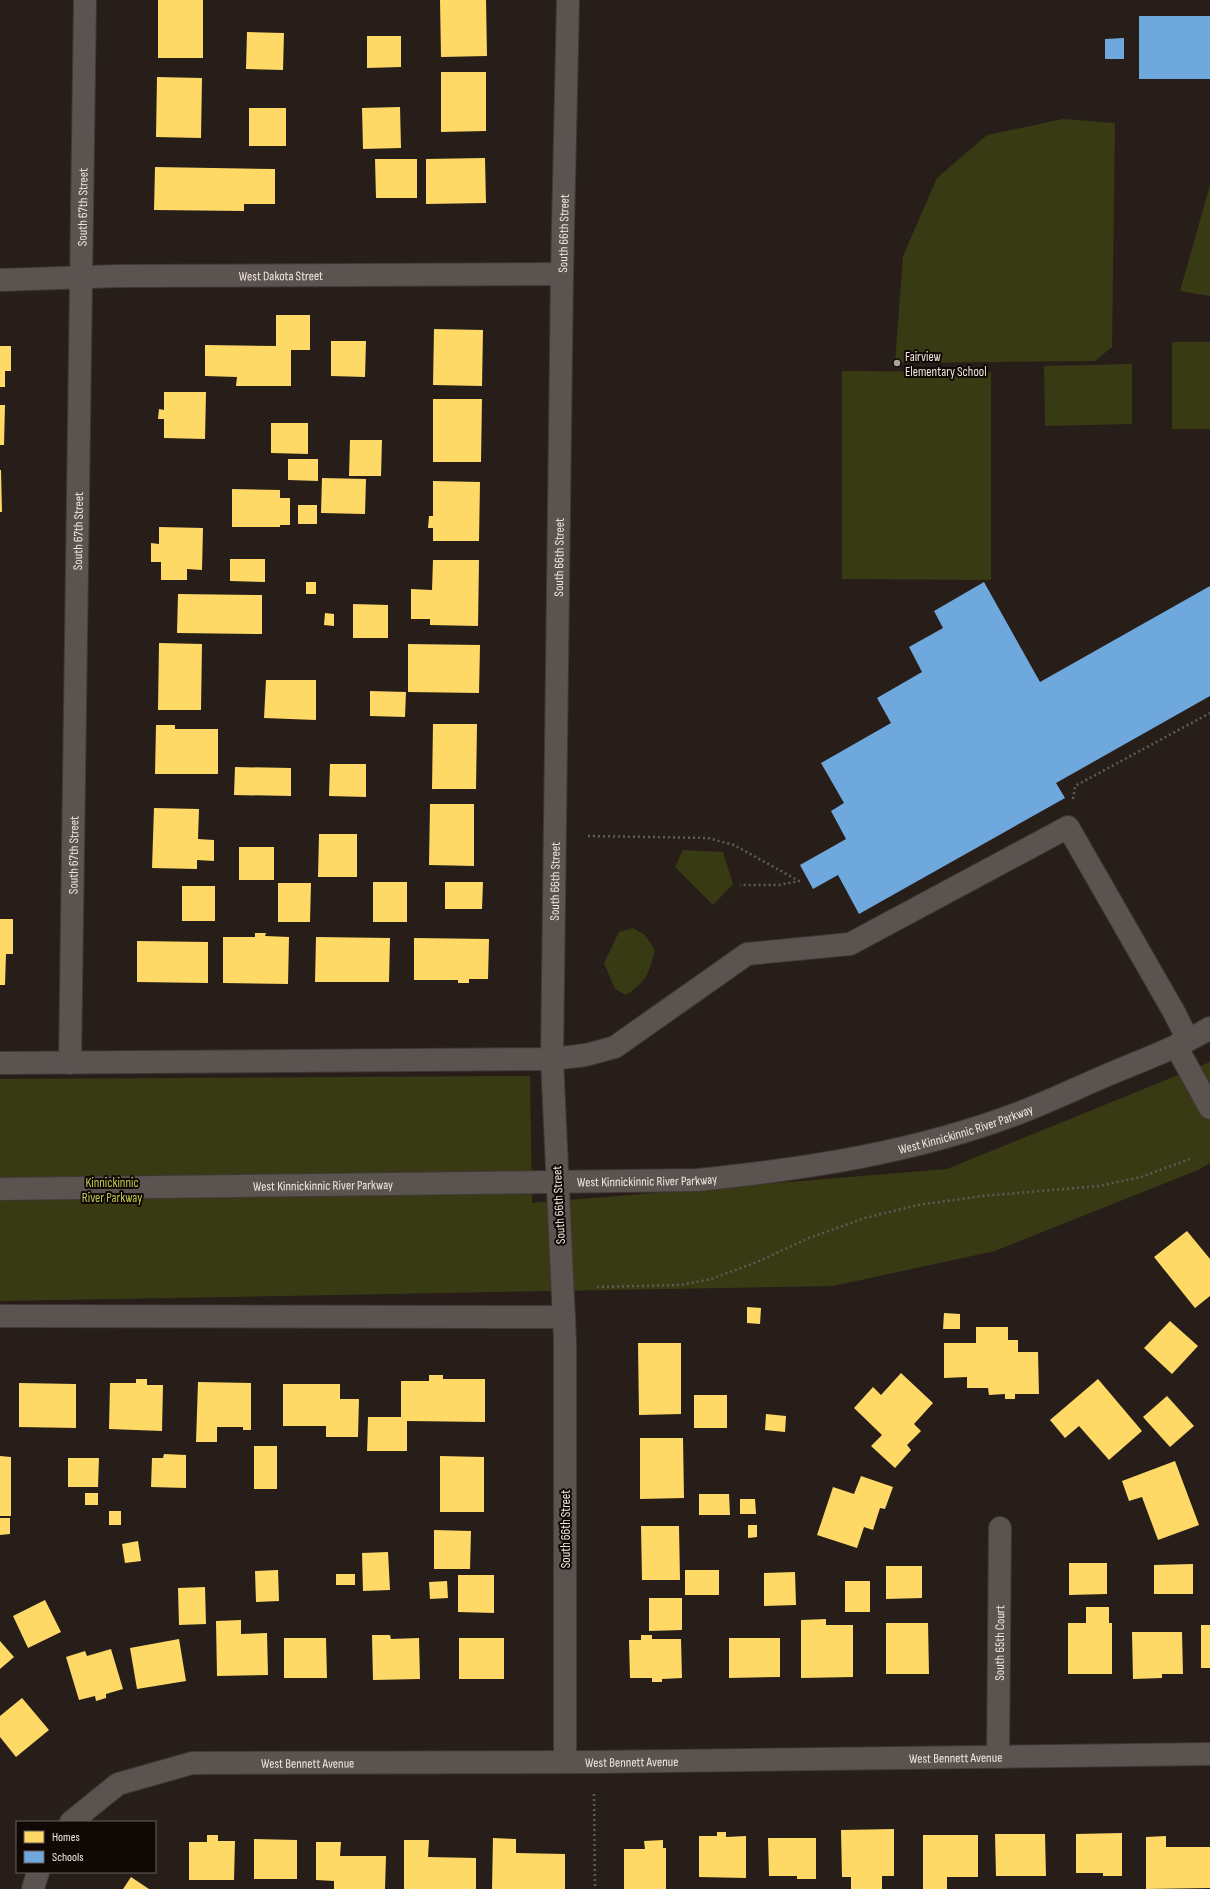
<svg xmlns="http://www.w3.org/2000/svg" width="1210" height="1889" viewBox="0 0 1210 1889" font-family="'Sofia Sans Condensed',sans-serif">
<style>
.green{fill:#383a14}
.homes{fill:#ffd966}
.schools{fill:#6fa8dc}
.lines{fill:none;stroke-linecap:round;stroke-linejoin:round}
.minor-casing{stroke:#403836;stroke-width:24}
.path{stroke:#605a56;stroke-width:2.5;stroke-dasharray:2 3;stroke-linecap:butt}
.minor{stroke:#5a5350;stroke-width:22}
.poi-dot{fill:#aca09b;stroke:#0f0805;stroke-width:1.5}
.labels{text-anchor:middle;stroke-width:4;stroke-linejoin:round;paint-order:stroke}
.street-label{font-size:13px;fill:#f3e6e1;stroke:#0f0805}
.poi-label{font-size:13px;fill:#f3e6e1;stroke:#0f0805;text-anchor:start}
.park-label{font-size:13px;fill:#c2c94f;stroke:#0f0805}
</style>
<rect width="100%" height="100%" fill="#271e1a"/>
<g class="green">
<path d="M1063 119 1115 123 1112 347 1095 361 895 363 903 256 937 178 987 135Z"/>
<path d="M1210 185V296L1180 291Z"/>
<rect x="1172" y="342" width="38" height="87"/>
<path d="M1132 364V424L1045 426 1044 366Z"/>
<path d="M842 371 991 372V580L842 579Z"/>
<path d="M683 850 723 852 733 884 713 905 675 867Z"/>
<path d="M633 928 645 935 655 950C649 973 647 981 626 995L615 989 604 963 619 932Z"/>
<path d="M1210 1062V1163L1198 1170 995 1251 833 1286 0 1301V1079L530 1076 532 1203 947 1169Z"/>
</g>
<g class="homes">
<rect x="158" y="0" width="45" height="58"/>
<path d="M440 0H486L487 56 441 57Z"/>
<path d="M247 32 284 33 283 70 246 69Z"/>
<path d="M367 36H401V67L367 68Z"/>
<path d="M441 72H486V131L441 132Z"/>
<path d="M157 77 202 78 201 138 156 137Z"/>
<path d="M400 107 401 148 363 149 362 108Z"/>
<rect x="249" y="108" width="37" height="38"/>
<path d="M485 158 486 203 426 204V159Z"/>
<path d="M375 159H417V198H376Z"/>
<path d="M155 167 275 169V204H244V211L154 210Z"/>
<path d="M276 315H310V350H291V386H236L237 377 205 376V345L276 346Z"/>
<path d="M434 329 483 330 482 386 433 385Z"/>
<path d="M331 341H366L365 377 331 376Z"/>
<path d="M0 346H11V371H5V387H0Z"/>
<path d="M164 392H206L205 439 164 438V419H158L159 409 164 410Z"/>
<path d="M433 399H482L481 462H433Z"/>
<path d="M0 405H5L4 445H0Z"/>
<path d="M271 423H308V454L271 453Z"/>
<path d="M350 440H382L381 476H349Z"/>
<path d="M288 459H318V481L288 480Z"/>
<path d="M0 470H1L2 512H0Z"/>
<path d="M322 478 366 479 365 514 321 513Z"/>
<path d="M433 481 480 482 479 541H433V528H428L429 516H433Z"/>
<path d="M232 489 280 490V498H290V525H280V527H232Z"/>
<rect x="298" y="505" width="19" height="19"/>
<path d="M159 527 203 528 202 570 187 569V580H161V562H151V543L159 544Z"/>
<path d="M230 559H265V582L230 581Z"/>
<path d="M433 560H479L478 626 430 625V619H411V589L432 590Z"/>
<rect x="306" y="582" width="10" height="12"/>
<path d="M178 594 262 595V634L177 633Z"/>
<path d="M353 604 388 605V638H353Z"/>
<path d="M325 613 334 614V626L324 625Z"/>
<path d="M159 643 202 644 201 710H158Z"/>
<path d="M408 644 480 645 479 693 408 692Z"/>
<path d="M266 680H316V720L264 718Z"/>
<path d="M370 691 406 692 405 717 370 716Z"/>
<path d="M433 724H477L476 789H432Z"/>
<path d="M156 725H175V729H218V774H155Z"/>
<path d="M330 764H366V797L329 796Z"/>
<path d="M235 767 291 768V796L234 795Z"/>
<path d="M430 804H474V866L429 865Z"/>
<path d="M154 808 199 809 198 839 214 840V861L197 860V869L152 868Z"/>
<path d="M319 834H357V877H318Z"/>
<rect x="239" y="847" width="35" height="33"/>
<rect x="373" y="882" width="34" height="40"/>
<path d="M445 882H483L482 909H445Z"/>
<path d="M278 883H311L310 922H278Z"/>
<rect x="182" y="886" width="33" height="35"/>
<path d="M0 919H13V954H6L5 985H0Z"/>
<path d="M255 933H266L265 936 289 937 288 984 223 983V937H255Z"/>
<path d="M316 937 390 938 389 982H315Z"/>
<path d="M414 938 489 939 488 979H469V983H458V980H414Z"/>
<path d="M137 941 208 942V983L137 982Z"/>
<path d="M1187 1231 1210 1259V1296L1195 1308 1154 1257Z"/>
<path d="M747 1307 761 1308 760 1324 747 1323Z"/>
<path d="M944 1313 960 1314V1329H943Z"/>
<path d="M1170 1321 1198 1346 1172 1374 1144 1348Z"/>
<path d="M976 1327H1008V1340H1018V1352H1038L1039 1394H1015V1399H1005V1394L989 1395 988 1388H967V1377L944 1378V1343H976Z"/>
<path d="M638 1343H681V1414L639 1415Z"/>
<path d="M901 1373 933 1403 914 1424 921 1431 907 1445 911 1450 895 1468 871 1446 882 1435 854 1408 873 1387 881 1395Z"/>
<path d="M429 1375H443V1379H485V1422L407 1421V1451H367L368 1417H401V1381H429Z"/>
<path d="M136 1379H147V1385H163L162 1431 109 1429 110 1383H136Z"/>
<path d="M1098 1379 1142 1431 1109 1460 1079 1426 1065 1438 1050 1420Z"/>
<path d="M198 1382 251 1383V1430H243V1427H217V1442H196Z"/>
<path d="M19 1383 76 1384V1428L19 1427Z"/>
<path d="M283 1384H340V1399H359L358 1437H326V1426H283Z"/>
<rect x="694" y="1395" width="33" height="33"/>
<path d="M1167 1396 1194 1426 1170 1447 1143 1417Z"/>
<path d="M766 1414 786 1416 785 1432 765 1430Z"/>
<path d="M640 1438H683L684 1498 640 1499Z"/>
<rect x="254" y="1446" width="23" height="43"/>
<path d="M164 1454 186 1455V1488L151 1487 152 1458H163Z"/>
<path d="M0 1456 11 1457V1516H0Z"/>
<path d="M440 1456 484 1457V1512H440Z"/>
<path d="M68 1458H99L98 1487H68Z"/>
<path d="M1175 1461 1199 1525 1158 1540 1142 1497 1129 1501 1122 1481Z"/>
<path d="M861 1476 893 1487 885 1509 880 1508 873 1530 864 1527 857 1548 817 1535 833 1487 854 1494Z"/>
<rect x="85" y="1493" width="13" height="12"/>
<path d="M699 1494H729L730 1515H699Z"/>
<path d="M740 1499H755L756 1514H740Z"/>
<rect x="109" y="1511" width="12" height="14"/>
<path d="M0 1518H10V1534L0 1535Z"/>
<path d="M748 1525H757V1537L748 1538Z"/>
<path d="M641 1526H679L680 1580H642Z"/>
<path d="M434 1530 471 1531 470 1569H434Z"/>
<path d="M138 1541 141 1561 125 1563 122 1544Z"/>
<path d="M388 1552 390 1590 363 1591 362 1553Z"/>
<path d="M1069 1563H1107V1594L1069 1595Z"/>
<path d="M1193 1564V1594H1154V1565Z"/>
<path d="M886 1566H922V1598L886 1599Z"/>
<path d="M278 1570 279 1601 256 1602 255 1571Z"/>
<rect x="685" y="1570" width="34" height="25"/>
<path d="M795 1572 796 1605 764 1606V1573Z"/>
<rect x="336" y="1574" width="19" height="11"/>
<path d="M458 1575H494V1613L458 1612Z"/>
<path d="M447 1581 448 1598 430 1599 429 1582Z"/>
<rect x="845" y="1581" width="25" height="31"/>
<path d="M205 1587 206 1624 179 1625 178 1588Z"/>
<path d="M649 1598H682V1630L649 1631Z"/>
<path d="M45 1600 61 1632 28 1648 13 1616Z"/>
<path d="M1086 1607H1109V1623H1112V1674H1068V1623H1086Z"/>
<path d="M826 1619V1625H853V1677L801 1678V1620Z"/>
<path d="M241 1620V1634L267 1633 268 1675 217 1676 216 1621Z"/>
<path d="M886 1623H928L929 1674H886Z"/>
<rect x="1201" y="1625" width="9" height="43"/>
<path d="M1132 1632H1182L1183 1674H1162V1678L1133 1679Z"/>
<path d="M372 1635H390L391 1639 419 1638 420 1679 373 1680Z"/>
<path d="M641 1635H652V1639H681L682 1678 662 1679V1682H652V1678H630L629 1640H641Z"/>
<path d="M284 1638H326L327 1678H284Z"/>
<rect x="459" y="1638" width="45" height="41"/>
<path d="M729 1638H780V1677L729 1678Z"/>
<path d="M179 1639 186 1681 137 1689 130 1648Z"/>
<path d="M0 1641 14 1657 0 1669Z"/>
<path d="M111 1649 123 1689 106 1694V1698L96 1701 95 1696 79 1700 66 1657 85 1651 87 1656Z"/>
<path d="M22 1698 49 1730 16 1757 0 1737V1716Z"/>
<path d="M894 1829V1876H882V1889H851V1877H842L841 1830Z"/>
<path d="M717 1832H726V1837L746 1836V1878L699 1877V1836H717Z"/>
<path d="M1122 1833V1876H1103V1873H1076V1834Z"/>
<path d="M995 1834H1045L1046 1876H996Z"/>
<path d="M207 1835H218V1841H235L234 1880H189V1842H207Z"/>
<path d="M923 1835H978V1877H947V1889H923Z"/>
<path d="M1166 1836V1847H1210V1888L1146 1889V1837Z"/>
<path d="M493 1838 516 1839V1853L565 1854V1889H492Z"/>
<path d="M768 1838H816V1879H797V1876H769Z"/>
<path d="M254 1839 297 1840V1879H254Z"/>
<path d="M404 1840H429L428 1857 476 1858V1889H404Z"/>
<path d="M663 1840V1848H666V1889H624V1849H645L644 1841Z"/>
<path d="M316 1842H341L340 1856H386L385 1889H334V1881L316 1880Z"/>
<path d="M131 1877 149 1889H123Z"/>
</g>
<g class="schools">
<rect x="1139" y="16" width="71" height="63"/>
<path d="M1124 38V59H1105V39Z"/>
<path d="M984 582 1040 682 1210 586V696L1056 783 1065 798 859 914 838 875 813 889 800 865 846 839 831 811 844 803 821 763 891 723 877 698 922 672 909 647 943 628 934 611Z"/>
</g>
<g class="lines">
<defs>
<g id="minor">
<path id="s1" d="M0 280 118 276 562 274"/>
<path d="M1176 1046 1210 1108"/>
<path d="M0 1063 552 1059 586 1055 615 1047 747 954 850 944 1068 827 1174 1012 1188 1040"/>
<path id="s2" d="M70 1063 85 0"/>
<path id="s3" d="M0 1189 697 1180C807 1169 916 1152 1019 1113 1048 1102 1077 1088 1105 1076 1140 1061 1177 1048 1210 1028"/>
<path d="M0 1316 564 1317"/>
<path id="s4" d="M998 1757 1000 1528"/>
<path id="s5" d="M565 1762V1341L552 1059 562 274 568 0"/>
<path id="s6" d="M71 1822 118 1784 192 1763 593 1762 1210 1754"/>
<path d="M33 1889 38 1872"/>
</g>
</defs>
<use href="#minor" class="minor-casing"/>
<g class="path">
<path d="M1073 799 1075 786 1210 713"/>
<path d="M588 836 708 838 734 845 799 881 779 885H740"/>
<path d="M597 1287 681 1285 711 1279 757 1262 809 1238 865 1218 918 1205 982 1196 1099 1186 1141 1177 1190 1159"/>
<path d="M594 1794 595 1889"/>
</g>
<use href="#minor" class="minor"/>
</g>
<circle class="poi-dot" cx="897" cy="363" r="4"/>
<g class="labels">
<g class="street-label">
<text dy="5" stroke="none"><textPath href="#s2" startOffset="856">South 67th Street</textPath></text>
<text dy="5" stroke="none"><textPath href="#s5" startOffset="1529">South 66th Street</textPath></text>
<text dy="5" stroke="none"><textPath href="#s1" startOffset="281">West Dakota Street</textPath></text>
<text dy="5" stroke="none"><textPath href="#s2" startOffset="532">South 67th Street</textPath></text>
<text dy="5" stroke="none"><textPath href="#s5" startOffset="1205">South 66th Street</textPath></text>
<text dy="5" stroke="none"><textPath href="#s2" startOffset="208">South 67th Street</textPath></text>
<text dy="5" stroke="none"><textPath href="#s5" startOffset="881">South 66th Street</textPath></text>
<text dy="5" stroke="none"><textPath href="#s3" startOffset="971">West Kinnickinnic River Parkway</textPath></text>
<text dy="5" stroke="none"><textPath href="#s3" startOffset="647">West Kinnickinnic River Parkway</textPath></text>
<text dy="5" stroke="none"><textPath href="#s3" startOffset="323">West Kinnickinnic River Parkway</textPath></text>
<text transform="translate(558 1205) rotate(-93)" y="5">South 66th Street</text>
<text transform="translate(565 1529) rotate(-90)" y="5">South 66th Street</text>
<text dy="5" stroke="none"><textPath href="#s4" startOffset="114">South 65th Court</textPath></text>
<text dy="5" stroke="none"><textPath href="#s6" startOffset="901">West Bennett Avenue</textPath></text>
<text dy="5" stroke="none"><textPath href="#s6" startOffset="577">West Bennett Avenue</textPath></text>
<text dy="5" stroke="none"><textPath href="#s6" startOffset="253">West Bennett Avenue</textPath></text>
</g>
<g class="poi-label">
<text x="905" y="361">Fairview<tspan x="905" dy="15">Elementary School</tspan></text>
</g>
<g class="park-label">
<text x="112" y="1187">Kinnickinnic<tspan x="112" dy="15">River Parkway</tspan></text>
</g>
</g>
<rect x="16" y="1821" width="140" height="52" fill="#0f0805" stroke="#6a615d"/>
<rect x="24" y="1831" width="20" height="12" fill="#ffd966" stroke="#6a615d"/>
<text x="52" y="1841" font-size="12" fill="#f3e6e1">Homes</text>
<rect x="24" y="1851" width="20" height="12" fill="#6fa8dc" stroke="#6a615d"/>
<text x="52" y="1861" font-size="12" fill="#f3e6e1">Schools</text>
</svg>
